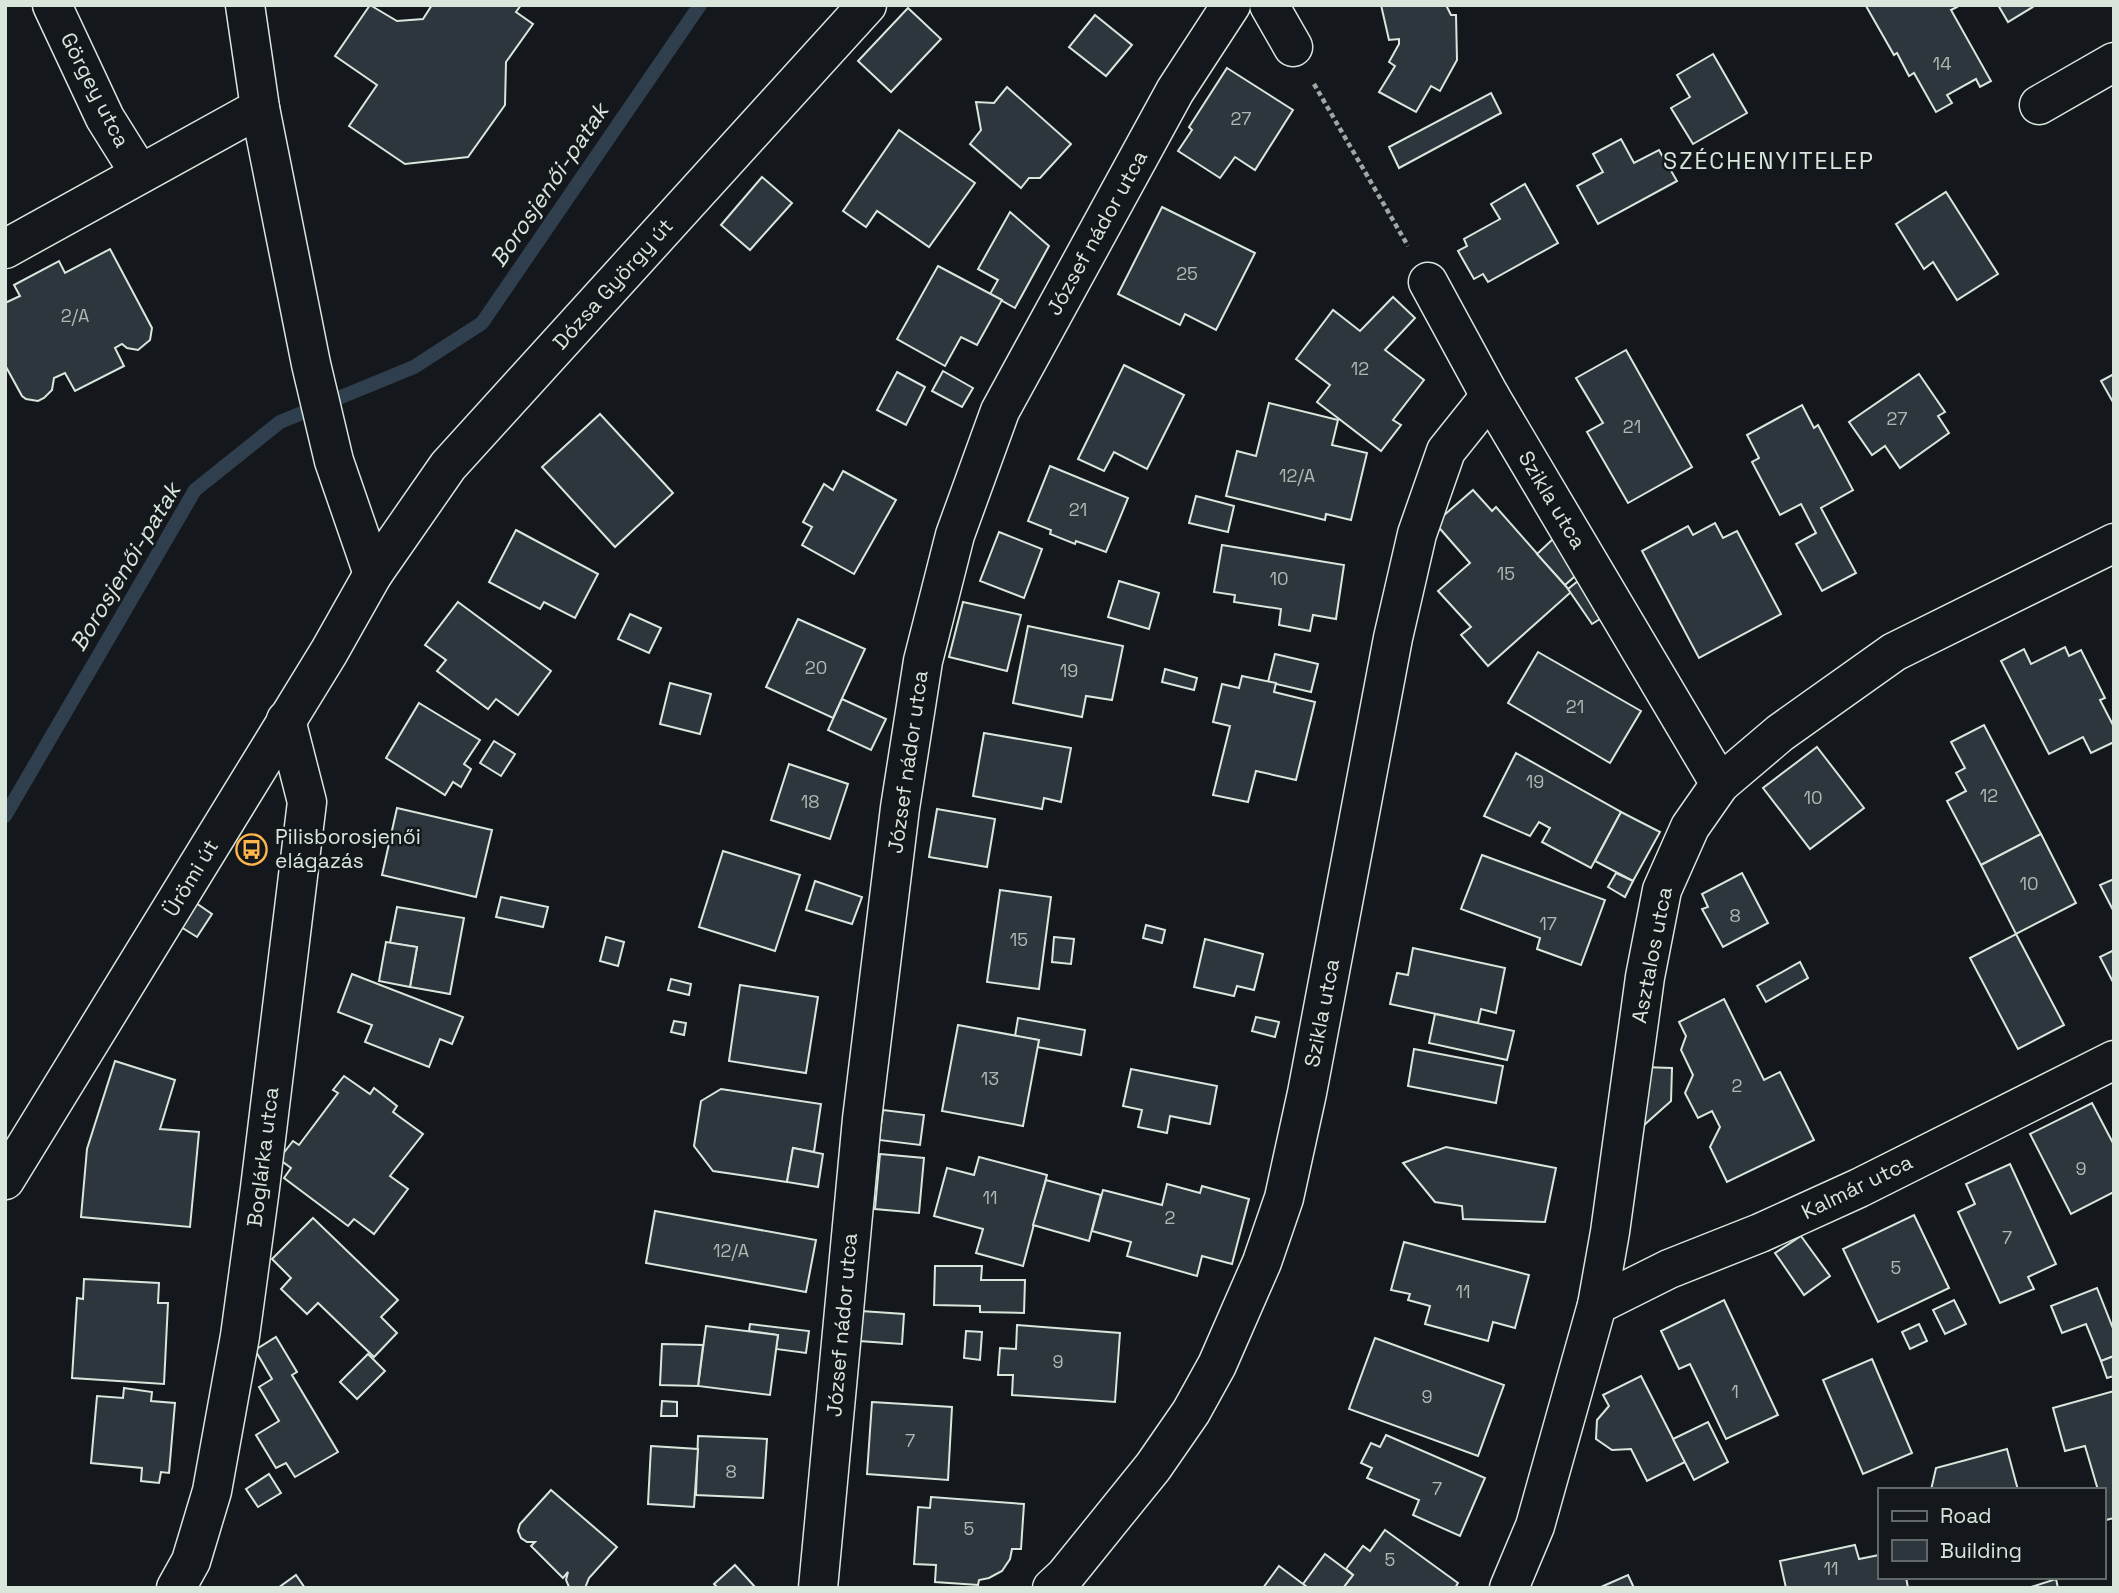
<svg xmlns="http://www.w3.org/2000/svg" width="2119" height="1593" viewBox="0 0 2119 1593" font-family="'Space Grotesk',sans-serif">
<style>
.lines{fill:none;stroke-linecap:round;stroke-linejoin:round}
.stream{stroke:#2f3f4d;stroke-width:14}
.building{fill:#2c363c;stroke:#d8e6dc;stroke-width:2}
.minor-casing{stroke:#d8e6dc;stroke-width:41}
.tertiary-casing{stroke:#d8e6dc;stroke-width:41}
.secondary-casing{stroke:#d8e6dc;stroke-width:41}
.path{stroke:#9da8a2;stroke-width:4.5;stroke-dasharray:5 3.5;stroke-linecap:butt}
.minor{stroke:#14181c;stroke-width:38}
.tertiary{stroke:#14181c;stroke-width:38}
.secondary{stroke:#14181c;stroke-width:38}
.labels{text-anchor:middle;stroke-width:5;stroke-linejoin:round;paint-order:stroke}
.number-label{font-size:18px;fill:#adbab4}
.street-label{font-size:21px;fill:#d8e6dc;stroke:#14181c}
.poi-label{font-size:21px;fill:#d8e6dc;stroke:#14181c;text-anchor:start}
.neighbourhood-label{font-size:23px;letter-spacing:2px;fill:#d8e6dc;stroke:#14181c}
.water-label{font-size:23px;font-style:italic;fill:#d8e6dc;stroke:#14181c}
</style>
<rect width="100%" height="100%" fill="#14181c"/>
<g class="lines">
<path class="stream" d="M5 816 195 490 280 422 414 367 482 323 700 5"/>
</g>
<g class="building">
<path d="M370 5 397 21 423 19 432 5H521L516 12 533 24 506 62 505 105 468 157 405 164 349 126 377 85 335 56Z"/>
<path d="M1381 5H1446L1451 15H1456L1457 60 1440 91 1431 86 1416 112 1379 92 1395 66 1389 62 1399 44V39L1389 40Z"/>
<path d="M1956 5 1957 7 1951 10 1991 81 1980 87 1976 79 1947 95 1952 103 1936 112 1914 73 1909 76 1897 53 1894 55 1866 6Z"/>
<path d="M1998 5H2036L2008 22Z"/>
<path d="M908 8 941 39 891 92 858 61Z"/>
<path d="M1095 15 1132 45 1106 76 1069 47Z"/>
<path d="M1713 54 1747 113 1693 144 1671 108 1690 97 1677 75Z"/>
<path d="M1227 68 1293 110 1255 170 1235 157 1220 178 1178 151 1192 130 1189 127Z"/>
<path d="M1007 87 1071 144 1040 178H1029L1021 188 970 144 981 130 976 102 994 103Z"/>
<path d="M1491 93 1501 113 1399 168 1389 147Z"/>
<path d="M899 130 975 183 929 247 877 211 866 227 843 211Z"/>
<path d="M1621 139 1634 163 1659 150 1677 181 1598 224 1577 186 1603 172 1593 154Z"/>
<path d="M762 177 792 203 750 250 721 225Z"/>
<path d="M1525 184 1558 243 1488 282 1483 274 1474 279 1458 251 1467 246 1464 239 1500 219 1491 204Z"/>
<path d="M1946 192 1998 274 1957 300 1933 262 1924 269 1896 224Z"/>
<path d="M1162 207 1255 253 1216 330 1185 314 1180 325 1118 294Z"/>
<path d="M1010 212 1049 246 1015 308 990 294 998 280 978 269Z"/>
<path d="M110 249 152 328 150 340 138 350 127 348 122 344 115 348 124 366 75 391 65 373 54 378 52 390 44 398 38 401 26 399 22 396 5 365V303L20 296 14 285 59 261 65 273Z"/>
<path d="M938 266 1002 300 977 345 961 337 945 366 897 339Z"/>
<path d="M1393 297 1415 318 1385 350 1424 380 1393 420 1401 425 1381 451 1317 402 1330 385 1296 359 1333 310 1360 331Z"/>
<path d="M1626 350 1692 467 1628 503 1587 432 1603 423 1576 378Z"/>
<path d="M1124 365 1184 395 1147 469 1114 452 1104 471 1078 459Z"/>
<path d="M943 371 973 388 962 407 932 391Z"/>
<path d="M897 372 925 387 906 425 877 410Z"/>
<path d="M1919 374 1945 412 1938 416 1949 433 1900 468 1885 446 1872 455 1849 422Z"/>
<path d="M2114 374V404L2101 381Z"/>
<path d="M1269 403 1338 420 1332 445 1367 453 1351 520 1326 514 1325 520 1226 496 1237 451 1256 456Z"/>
<path d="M1802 405 1814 428 1818 425 1853 490 1821 508 1856 573 1822 591 1796 544 1816 533 1801 504 1780 515 1752 462 1759 458 1747 435Z"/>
<path d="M600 414 673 493 615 547 542 467Z"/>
<path d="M1050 466 1128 498 1106 552 1076 541 1075 544 1050 534 1051 530 1028 521Z"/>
<path d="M843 471 896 500 854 574 802 545 812 527 803 522 824 484 833 490Z"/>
<path d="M1473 490 1492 511 1496 507 1571 592 1488 666 1461 635 1471 627 1438 591 1470 563 1435 523Z"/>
<path d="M1196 496 1234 506 1228 532 1189 523Z"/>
<path d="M1715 523 1723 538 1737 531 1781 614 1699 658 1642 551 1688 526 1693 535Z"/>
<path d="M516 530 598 574 575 618 544 602 540 609 489 582Z"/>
<path d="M999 532 1042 549 1024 598 980 581Z"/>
<path d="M1554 538 1582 570 1565 585 1537 554Z"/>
<path d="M1222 545 1344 565 1336 619 1313 615 1310 631 1279 625 1281 609 1234 602 1235 595 1214 592Z"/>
<path d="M1583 577 1608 614 1592 624 1568 589Z"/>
<path d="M1119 581 1159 593 1149 629 1108 617Z"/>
<path d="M458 602 551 671 518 715 496 699 488 709 437 671 446 660 425 645Z"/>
<path d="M963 602 1021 615 1007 671 949 657Z"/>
<path d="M630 614 661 628 649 653 618 639Z"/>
<path d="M798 619 865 649 833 718 766 687Z"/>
<path d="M1028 626 1123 646 1112 700 1086 696 1082 717 1013 703Z"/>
<path d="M2065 647 2069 656 2081 650 2105 698 2100 700 2114 727V742L2091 753 2083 737 2049 754 2001 661 2024 649 2031 664Z"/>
<path d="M1538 652 1641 711 1610 763 1508 703Z"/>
<path d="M1275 654 1318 664 1311 692 1268 682Z"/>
<path d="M1165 669 1197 678 1194 690 1162 682Z"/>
<path d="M1242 676 1276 683 1274 692 1315 702 1296 780 1256 771 1248 802 1213 795 1230 726 1213 722 1222 684 1239 688Z"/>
<path d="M670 683 711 694 700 734 660 724Z"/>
<path d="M842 699 886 719 871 750 828 730Z"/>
<path d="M419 703 480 740 464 764 471 769 461 787 453 782 445 795 386 758Z"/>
<path d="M1984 725 2041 834 1981 865 1947 801 1966 791 1956 773 1965 768 1951 742Z"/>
<path d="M984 733 1071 748 1061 802 1044 798 1042 809 973 796Z"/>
<path d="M494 741 515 754 501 776 480 763Z"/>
<path d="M1817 747 1864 808 1810 849 1763 788Z"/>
<path d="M1516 753 1621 812 1591 868 1542 842 1550 828 1539 822 1530 836 1484 816Z"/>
<path d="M789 764 848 784 830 839 771 820Z"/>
<path d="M397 808 492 830 476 897 382 875Z"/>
<path d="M937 809 995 819 987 867 929 857Z"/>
<path d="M1621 812 1660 832 1633 881 1595 861Z"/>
<path d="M2041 834 2076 903 2016 934 1981 865Z"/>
<path d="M723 851 800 875 775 951 699 927Z"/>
<path d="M1482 855 1605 900 1581 965 1537 949 1540 938 1461 909Z"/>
<path d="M1616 873 1633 881 1625 897 1608 887Z"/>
<path d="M1742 873 1768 923 1723 947 1702 909 1708 907 1702 894Z"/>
<path d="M2114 879V912L2100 885Z"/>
<path d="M815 881 862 897 852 924 806 910Z"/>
<path d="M1000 890 1051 897 1039 989 987 982Z"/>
<path d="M501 897 548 907 543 927 496 917Z"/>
<path d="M196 903 212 914 197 937 181 927Z"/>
<path d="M397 907 464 918 450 994 410 987 417 947 390 943Z"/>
<path d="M1146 925 1165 930 1162 943 1143 938Z"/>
<path d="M2016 934 2064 1025 2018 1049 1970 958Z"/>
<path d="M606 937 624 942 618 966 600 961Z"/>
<path d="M1054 937 1074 939 1071 964 1052 962Z"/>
<path d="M1205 939 1263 954 1254 990 1237 986 1234 996 1194 987Z"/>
<path d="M386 942 417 947 410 987 379 981Z"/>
<path d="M1413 948 1505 968 1496 1013 1481 1009 1478 1023 1390 1004 1397 973 1408 975Z"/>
<path d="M2114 950V984L2100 957Z"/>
<path d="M1800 962 1808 978 1766 1002 1757 986Z"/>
<path d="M352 974 463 1017 452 1044 440 1039 429 1067 365 1042 372 1025 338 1012Z"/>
<path d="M671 979 691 984 689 995 668 990Z"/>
<path d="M740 985 818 997 806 1073 729 1061Z"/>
<path d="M1724 999 1764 1080 1780 1072 1814 1140 1727 1182 1710 1147 1720 1127 1712 1111 1698 1118 1685 1093 1693 1075 1681 1050 1686 1036 1679 1022Z"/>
<path d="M1435 1014 1514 1031 1507 1060 1429 1043Z"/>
<path d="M1256 1017 1279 1022 1275 1037 1252 1031Z"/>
<path d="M1018 1018 1085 1030 1081 1055 1037 1047 1039 1040 1015 1036Z"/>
<path d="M674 1021 686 1023 684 1035 671 1032Z"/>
<path d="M958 1025 1039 1040 1023 1126 942 1111Z"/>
<path d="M1414 1049 1503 1066 1496 1103 1408 1086Z"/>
<path d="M115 1061 175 1080 160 1129 199 1132 190 1227 81 1217 87 1149Z"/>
<path d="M1642 1067 1672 1068 1671 1101 1643 1126Z"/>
<path d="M1131 1069 1217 1086 1210 1124 1170 1116 1167 1133 1138 1127 1142 1110 1123 1106Z"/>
<path d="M344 1076 370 1094 374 1088 397 1106 393 1112 423 1134 390 1176 408 1189 374 1234 354 1219 348 1226 284 1178 291 1168 279 1159 293 1141 299 1145 338 1093 333 1090Z"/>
<path d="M721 1089 821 1104 814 1152 793 1148 787 1182 713 1171 694 1146 701 1101Z"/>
<path d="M2092 1103 2114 1145V1192L2071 1214 2030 1134Z"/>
<path d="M883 1110 924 1115 920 1145 879 1140Z"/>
<path d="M1446 1147 1556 1168 1545 1222 1463 1219 1462 1206 1435 1202 1403 1163Z"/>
<path d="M793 1148 823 1154 818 1187 787 1182Z"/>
<path d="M880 1154 924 1158 919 1213 875 1209Z"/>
<path d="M979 1157 1047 1175 1023 1266 976 1253 983 1229 934 1216 947 1168 974 1175Z"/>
<path d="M2010 1164 2056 1264 2028 1277 2034 1289 2000 1303 1958 1212 1975 1204 1966 1184Z"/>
<path d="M1046 1180 1101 1195 1089 1241 1033 1225Z"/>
<path d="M1167 1184 1200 1193 1202 1186 1249 1199 1232 1264 1202 1256 1197 1276 1127 1256 1131 1242 1092 1231 1103 1190 1162 1205Z"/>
<path d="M655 1211 816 1240 806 1292 646 1263Z"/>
<path d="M1914 1215 1949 1288 1878 1322 1843 1249Z"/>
<path d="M313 1218 398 1300 381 1317 397 1333 374 1357 318 1303 307 1314 281 1289 291 1278 272 1259Z"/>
<path d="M1801 1236 1830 1276 1804 1295 1775 1253Z"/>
<path d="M1404 1242 1529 1275 1515 1328 1493 1322 1488 1341 1425 1324 1430 1306 1408 1300 1410 1294 1391 1290Z"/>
<path d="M935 1266H982L981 1280H1025L1024 1313 980 1312V1306L934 1305Z"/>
<path d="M84 1279 159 1283 158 1303H168L164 1384 72 1378 77 1298 83 1299Z"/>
<path d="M2097 1288 2114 1331V1356L2101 1361 2086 1324 2062 1333 2051 1306Z"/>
<path d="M1724 1300 1778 1415 1726 1439 1690 1364 1679 1369 1661 1331Z"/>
<path d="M1954 1300 1966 1324 1945 1334 1933 1310Z"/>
<path d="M861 1311 904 1314 902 1344 859 1341Z"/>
<path d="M750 1324 809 1331 806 1353 776 1349 778 1335 749 1331Z"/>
<path d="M1919 1324 1927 1341 1910 1349 1902 1332Z"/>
<path d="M1017 1325 1120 1333 1115 1402 1012 1395 1013 1375H998L1000 1348 1016 1349Z"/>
<path d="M706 1326 778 1335 770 1395 698 1386Z"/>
<path d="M966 1331 982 1332 980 1360 964 1358Z"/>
<path d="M276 1337 297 1372 292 1375 338 1452 295 1477 286 1463 276 1468 256 1435 279 1421 259 1387 272 1379 255 1350Z"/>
<path d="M1375 1338 1504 1385 1478 1456 1349 1409Z"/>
<path d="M662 1344 703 1345 698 1386 660 1385Z"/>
<path d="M368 1354 385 1371 357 1399 340 1382Z"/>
<path d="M2114 1356V1376L2107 1378 2101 1361Z"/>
<path d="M1872 1359 1912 1453 1863 1474 1823 1380Z"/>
<path d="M1641 1376 1685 1462 1647 1481 1631 1449 1612 1450 1596 1439 1597 1420 1609 1406 1603 1395Z"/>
<path d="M124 1388 152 1392 151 1401 175 1403 169 1473 161 1472 159 1483 141 1481 142 1468 91 1463 97 1396 123 1398Z"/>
<path d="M2114 1391V1518L2106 1520 2103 1509V1490H2098L2085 1446 2065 1451 2053 1408Z"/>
<path d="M662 1401 677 1402V1416H661Z"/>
<path d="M872 1402 952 1407 948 1480 867 1474Z"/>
<path d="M1708 1422 1728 1462 1694 1480 1673 1439Z"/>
<path d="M1386 1435 1485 1478 1460 1536 1413 1515 1419 1500 1367 1478 1372 1468 1361 1463 1371 1443 1380 1447Z"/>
<path d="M698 1436 767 1439 763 1498 696 1495Z"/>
<path d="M651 1446 698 1449 694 1507 648 1504Z"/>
<path d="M2007 1449 2018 1490H1931L1936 1468Z"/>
<path d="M269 1474 281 1493 258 1507 246 1489Z"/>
<path d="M551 1490 617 1547 589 1578 585 1588 569 1587 566 1580 568 1572 563 1578 531 1546 535 1542H527L521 1538 518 1531 520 1524Z"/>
<path d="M931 1497 1024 1504 1021 1549H1012L1010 1559 1002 1571 989 1578 979 1580 978 1585 935 1582 936 1565 914 1564 918 1507 930 1508Z"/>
<path d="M1385 1530 1458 1583 1455 1588H1343L1353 1575 1346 1569 1363 1546 1370 1551Z"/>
<path d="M1855 1545 1859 1559 1879 1555V1577H1906L1908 1588H1786L1780 1561Z"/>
<path d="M1325 1554 1353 1575 1343 1588H1308L1303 1584Z"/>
<path d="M735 1565 756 1588H718L714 1584Z"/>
<path d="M1279 1566 1303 1584 1308 1588H1263Z"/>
<path d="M296 1575 305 1588H278Z"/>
<path d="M1628 1575 1634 1588 1601 1587Z"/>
<path d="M2056 1579 2058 1588H2032L2031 1587Z"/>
</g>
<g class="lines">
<defs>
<g id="minor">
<path d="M52 5 105 118 140 174"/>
<path d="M1269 5 1293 47"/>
<path d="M2039 105 2114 62"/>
<path d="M5 249 260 108"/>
<path d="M1428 282 1490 396 1720 784"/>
<path d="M1597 1305 1669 1269 1760 1233 1859 1188 2114 1060"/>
<path d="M176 1588 191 1561 212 1491 240 1336 260 1188 307 802 286 720"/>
<path d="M818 1588 862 1119 900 808 923 661 955 535 1000 411 1175 91 1231 5"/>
<path d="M1052 1588 1065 1576 1153 1467 1191 1412 1217 1365 1262 1262 1284 1198 1307 1093 1393 638 1417 534 1446 451 1490 396"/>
<path d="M1509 1588 1535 1526 1597 1305 1610 1232 1645 977 1662 890 1690 827 1720 784 1780 733 1894 652 2114 543"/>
</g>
<path id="tertiary" d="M245 5 260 108 311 364 334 461 373 574"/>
<path id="secondary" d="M5 1180 329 652 373 574 448 466 867 5"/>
</defs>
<use href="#minor" class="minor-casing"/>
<use href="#tertiary" class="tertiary-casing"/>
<use href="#secondary" class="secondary-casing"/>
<path class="path" d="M1314 84 1408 246"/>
<use href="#minor" class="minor"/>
<use href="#tertiary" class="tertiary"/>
<use href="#secondary" class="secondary"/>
</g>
<defs>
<symbol id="bus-ring" viewBox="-11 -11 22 22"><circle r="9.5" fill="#14181c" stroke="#ffb74d" stroke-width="1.5"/><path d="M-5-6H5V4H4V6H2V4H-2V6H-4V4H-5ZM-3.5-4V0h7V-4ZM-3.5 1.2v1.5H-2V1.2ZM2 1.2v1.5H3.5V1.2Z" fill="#ffb74d"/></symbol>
</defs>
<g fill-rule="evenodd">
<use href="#bus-ring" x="234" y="832" width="35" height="35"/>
</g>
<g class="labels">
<g class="number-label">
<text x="1942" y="70">14</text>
<text x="1241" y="125">27</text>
<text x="1187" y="280">25</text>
<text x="75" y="322">2/A</text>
<text x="1360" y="375">12</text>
<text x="1897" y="425">27</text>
<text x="1632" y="433">21</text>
<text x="1297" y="482">12/A</text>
<text x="1078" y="516">21</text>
<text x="1506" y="580">15</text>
<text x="1279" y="585">10</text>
<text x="816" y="674">20</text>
<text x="1069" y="677">19</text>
<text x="1575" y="713">21</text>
<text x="1535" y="788">19</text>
<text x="1989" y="802">12</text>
<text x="1813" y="804">10</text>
<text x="810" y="808">18</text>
<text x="2029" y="890">10</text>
<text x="1735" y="922">8</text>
<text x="1548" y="930">17</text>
<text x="1019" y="946">15</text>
<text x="990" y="1085">13</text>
<text x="1737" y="1092">2</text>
<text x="2081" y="1175">9</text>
<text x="990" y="1204">11</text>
<text x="1170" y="1224">2</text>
<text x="2007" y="1244">7</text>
<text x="731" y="1257">12/A</text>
<text x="1896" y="1274">5</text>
<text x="1463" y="1298">11</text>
<text x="1058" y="1368">9</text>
<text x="1735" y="1398">1</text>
<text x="1427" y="1403">9</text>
<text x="910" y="1447">7</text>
<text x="731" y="1478">8</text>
<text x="1437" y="1495">7</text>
<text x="969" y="1535">5</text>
<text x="1390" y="1566">5</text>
<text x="1831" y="1575">11</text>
</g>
<g class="street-label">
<text transform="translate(95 90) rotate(63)" y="7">Görgey utca</text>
<text transform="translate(1097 233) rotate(-61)" y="7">József nádor utca</text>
<text transform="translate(613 284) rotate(-48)" y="7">Dózsa György út</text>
<text transform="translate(1552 500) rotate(59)" y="7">Szikla utca</text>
<text transform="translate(908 762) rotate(-82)" y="7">József nádor utca</text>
<text transform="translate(191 878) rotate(-59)" y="7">Ürömi út</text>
<text transform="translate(1652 955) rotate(-79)" y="7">Asztalos utca</text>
<text transform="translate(1322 1013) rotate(-79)" y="7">Szikla utca</text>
<text transform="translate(263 1157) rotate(-83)" y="7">Boglárka utca</text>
<text transform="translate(1857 1187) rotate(-26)" y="7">Kalmár utca</text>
<text transform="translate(842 1325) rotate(-85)" y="7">József nádor utca</text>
</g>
<g class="poi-label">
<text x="275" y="844">Pilisborosjenői<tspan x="275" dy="24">elágazás</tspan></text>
</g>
<g class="neighbourhood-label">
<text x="1769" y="169">SZÉCHENYITELEP</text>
</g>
<g class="water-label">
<text transform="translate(549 185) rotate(-56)" y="8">Borosjenői-patak</text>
<text transform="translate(125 567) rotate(-59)" y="8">Borosjenői-patak</text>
</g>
</g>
<rect width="2119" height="1593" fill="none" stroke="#d8e6dc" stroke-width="14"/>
<rect x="1878" y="1488" width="228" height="91" fill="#14181c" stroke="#626a69" stroke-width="2"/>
<rect x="1892" y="1511" width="35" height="10" fill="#14181c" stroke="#626a69" stroke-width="2"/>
<text x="1940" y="1523" font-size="21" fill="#d8e6dc">Road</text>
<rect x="1892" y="1540" width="35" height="21" fill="#2c363c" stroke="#626a69" stroke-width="2"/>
<text x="1940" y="1558" font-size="21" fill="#d8e6dc">Building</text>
</svg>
